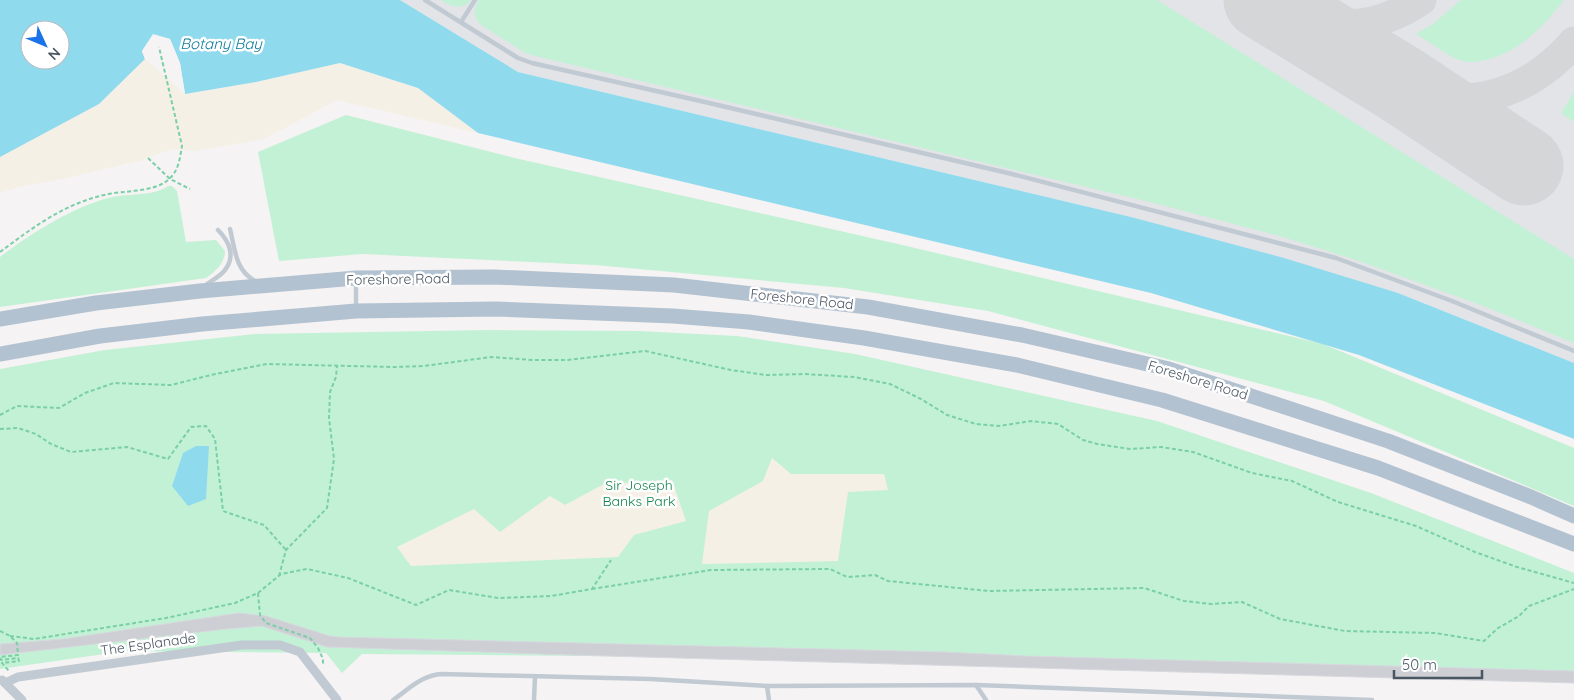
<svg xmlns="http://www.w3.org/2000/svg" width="1574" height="700" viewBox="0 0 1574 700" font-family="Quicksand,sans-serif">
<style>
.airport{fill:#e2e4e7}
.green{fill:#c3f1d5}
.sand{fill:#f5f0e5}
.water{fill:#90daee;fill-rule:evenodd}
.pier{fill:#f5f3f3}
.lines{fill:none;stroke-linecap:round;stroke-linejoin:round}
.taxiway{stroke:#d5d6d8;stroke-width:31}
.runway{stroke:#d5d6d8;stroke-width:79}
.building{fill:#cdcfd5;stroke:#d7d9de}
.path{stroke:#7ad0a6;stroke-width:2;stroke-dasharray:4 2.5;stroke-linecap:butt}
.lane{stroke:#c1cad2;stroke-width:4.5}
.street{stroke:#c1cad2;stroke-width:9}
.primary{stroke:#b3c2d1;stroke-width:15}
.labels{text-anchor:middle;stroke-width:5;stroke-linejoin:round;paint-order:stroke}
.street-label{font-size:14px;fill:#4a5661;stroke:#fff}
.park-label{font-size:14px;fill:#17864f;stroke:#fff}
.water-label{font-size:15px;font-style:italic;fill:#0c7c9b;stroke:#fff}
</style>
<rect width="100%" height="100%" fill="#f5f3f3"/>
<path class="airport" d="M400 0H1574V363L1398 293 1131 217 518 72Z"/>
<g class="green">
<path d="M441 0H471C461 11 451 7 441 0Z"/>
<path d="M479 0H1157L1574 259V343L1486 307 1359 261 1280 236 1150 202 527 54 481 25C473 17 473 10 479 0Z"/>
<path d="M1461 0H1564C1544 26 1519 52 1486 60 1477 62 1468 63 1459 60 1444 54 1430 42 1416 34L1433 24Z"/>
<path d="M1574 92V122L1561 113Z"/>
<path d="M346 115 519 159 898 244 1323 344 1574 448V506L1324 401 988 311 844 288 595 265 362 254 279 261 258 152Z"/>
<path d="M168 186H172L177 191 186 242 216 240 225 251C225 263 215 272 206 278L0 307V257C30 234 71 208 108 198 126 193 153 197 168 186Z"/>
<path d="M489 330 638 331 737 336 855 354 1157 421 1371 493 1574 573V679L688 657 362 654 342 673 326 653 125 651 0 669V369L105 350 255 334Z"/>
</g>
<g class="sand">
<path d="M145 59 185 94 256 82 340 63 418 88 478 133 337 100 264 139 195 151 172 149 142 160 67 178 19 187 0 193V157L99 104Z"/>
<path d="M772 458 791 474H884L888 490 848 492 838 561 702 564 709 511 763 481Z"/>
<path d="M672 480 686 521 634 535 618 557 411 566 397 547 474 509 500 532 550 496 565 505 604 484Z"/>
</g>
<g class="water">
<path d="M0 0H400L518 72 1131 217 1284 258 1398 293 1574 363V439L1359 355 1151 293 478 133 418 88 340 63 256 82 185 94 180 63 170 39 153 35 142 51 145 59 99 104 0 157ZM30 30H60V60H30Z"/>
<path d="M196 446H209L206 499 188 506 172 486 183 453Z"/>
</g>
<path class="pier" d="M153 34 170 39 180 63 185 94 182 91 178 64 168 41 154 37 145 51 147 61 145 59 142 51Z"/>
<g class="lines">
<g class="taxiway">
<path d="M1276 7C1327 32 1373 32 1421 0"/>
<path d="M1402 85C1465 116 1530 93 1574 42"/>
</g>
<path class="runway" d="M1263 0 1402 85 1524 166"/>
</g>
<path class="building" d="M239 613 266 616 330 636 339 637 946 652 1026 656 1574 671V683L571 655 327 647 262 626 227 629 0 655V644L63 639Z"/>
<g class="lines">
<g class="path">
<path d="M148 158 170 179 190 189"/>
<path d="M0 252C32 228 64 204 104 195 123 190 156 193 170 178 179 170 180 157 182 146L159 47"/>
<path d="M0 415 17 406 59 408 85 393 114 383 171 385 211 375 267 364 393 367 424 366 491 357 532 360H568L645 351 731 370 766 375 804 374 854 377 890 384 921 399 947 415 976 424 999 426 1031 421 1058 424 1083 440 1097 444 1130 449 1161 447 1193 452 1252 473 1292 481 1338 502 1416 526 1475 552 1517 567 1574 583"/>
<path d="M0 429 18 428 36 434 51 444 71 452 127 447 168 459 191 427 206 426 215 439 223 511 264 525 286 550"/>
<path d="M279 576 286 550 327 508 334 459 329 418 330 392 336 377 337 366"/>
<path d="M592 589 711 570 830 569 847 577 875 575 888 581 989 591 1144 588 1184 601 1211 604 1242 602 1280 619 1345 631 1435 633 1484 641 1498 628 1519 616 1529 606 1574 589"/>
<path d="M258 593 260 615 266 623 310 638 318 648 323 659V664"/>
<path d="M0 631 10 636 17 643 18 655 0 657 1 660 18 658 19 661 2 663 9 671"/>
<path d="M10 636 34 639 166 618 235 603 258 593 281 574 307 569 348 578 416 605 449 590 498 598 551 596 592 589 611 560"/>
</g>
<g class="lane">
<path d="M425 0 518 58 532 63 705 102 1012 174 1336 258 1452 301 1574 351"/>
<path d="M461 22 475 0"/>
<path d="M230 229C235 249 235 270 255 281"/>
<path d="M356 280V307"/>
<path d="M206 285C212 280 221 276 225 270 236 256 229 241 218 230"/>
<path d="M976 685 986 700"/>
<path d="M767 686 769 700"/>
<path d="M393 700C409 689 422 675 442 674L650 679 767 686 976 685 1372 700"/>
<path d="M534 700 535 677"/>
</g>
<g class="street">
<path d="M2 680 5 683 18 677 242 645H280L300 652 337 700"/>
<path d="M5 683 22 700"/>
</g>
<g class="primary">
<path d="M0 319 96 303 200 291 356 278 495 277 674 285 868 307 1022 335 1169 369 1388 441 1531 497 1574 516"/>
<path d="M0 354 100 336 202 324 356 311 496 309 673 316 749 322 864 338 1017 365 1162 400 1378 468 1574 544"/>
</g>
</g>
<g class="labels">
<g class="street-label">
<text transform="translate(398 279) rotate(-1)" y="5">Foreshore Road</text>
<text transform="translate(802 299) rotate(6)" y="5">Foreshore Road</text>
<text transform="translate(1198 380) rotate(17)" y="5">Foreshore Road</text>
<text transform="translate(148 644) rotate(-8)" y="5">The Esplanade</text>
</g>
<g class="park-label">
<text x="639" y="490">Sir Joseph<tspan x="639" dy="16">Banks Park</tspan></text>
</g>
<g class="water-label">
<text x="221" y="49">Botany Bay</text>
</g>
</g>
<g transform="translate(45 45) rotate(134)"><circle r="24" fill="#ffffff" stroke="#b7bbc0"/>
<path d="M0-4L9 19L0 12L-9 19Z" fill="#1a73e8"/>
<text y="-8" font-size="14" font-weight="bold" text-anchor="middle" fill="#4a5661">N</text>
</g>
<path d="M1394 670v8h88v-8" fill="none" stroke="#4a5661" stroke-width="2.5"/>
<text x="1402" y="670" font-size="15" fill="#4a5661" stroke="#ffffff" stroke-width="4" paint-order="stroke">50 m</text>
</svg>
